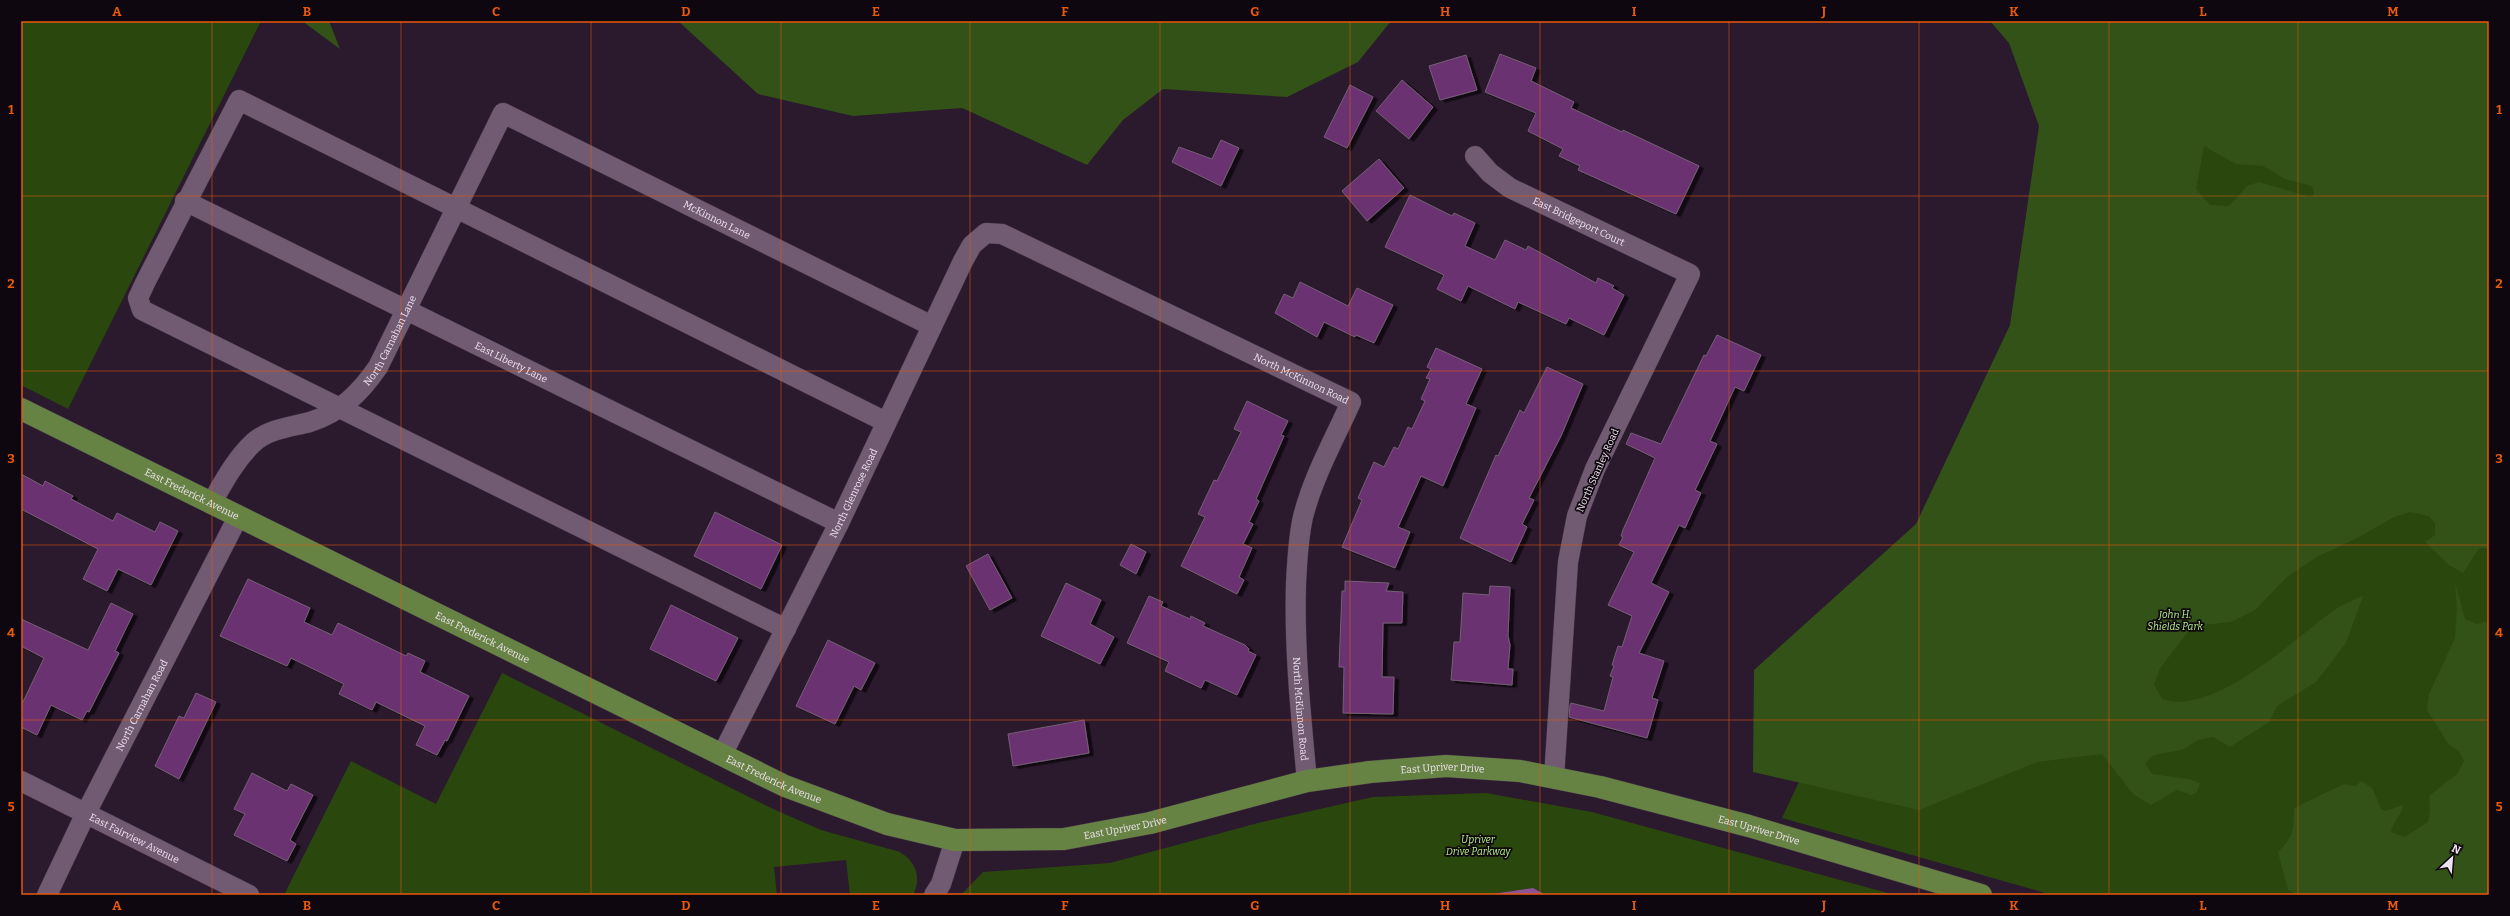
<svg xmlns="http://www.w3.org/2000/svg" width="2510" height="916" viewBox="0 0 2510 916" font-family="Bitter,serif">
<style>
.green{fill:#2a480e}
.forest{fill:#335217;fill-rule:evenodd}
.water{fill:#8e5393}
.building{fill:#6a326f;stroke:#755f76;filter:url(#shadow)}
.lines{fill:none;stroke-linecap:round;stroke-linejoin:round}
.minor-casing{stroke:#433545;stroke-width:21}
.major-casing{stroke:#433545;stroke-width:23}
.minor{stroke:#715b72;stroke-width:20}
.major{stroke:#678344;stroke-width:22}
.grid{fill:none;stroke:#e8590c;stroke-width:1;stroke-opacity:0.55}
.labels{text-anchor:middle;stroke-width:3.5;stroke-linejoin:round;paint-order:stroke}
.street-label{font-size:10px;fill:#eee2ef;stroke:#0f0710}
.park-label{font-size:10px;font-style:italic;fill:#b6f28a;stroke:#0f0710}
.neatline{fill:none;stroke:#e8590c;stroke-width:1.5}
.grid-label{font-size:13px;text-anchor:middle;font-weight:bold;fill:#e8590c}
</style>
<defs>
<filter id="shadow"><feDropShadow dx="4.5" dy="2.5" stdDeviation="0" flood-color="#0009"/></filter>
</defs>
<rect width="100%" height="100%" fill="#2b192d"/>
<g class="green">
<path d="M21 21H261L68 409 21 385Z"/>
<path d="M2157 21H2489V895H2052L1782 818Z"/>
<path d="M502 673 771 808 821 830 900 852C916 862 922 878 913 895H850L846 860 774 867 777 895H284L351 761 436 804Z"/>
<path d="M1486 793 1592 812 1895 895H1546L1533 888 1485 895H961L983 872 1110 863 1258 823 1373 797Z"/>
</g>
<g class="forest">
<path d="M302 21H329L340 49Z"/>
<path d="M678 21H1391L1358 62 1287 97 1163 89 1123 120 1087 165 962 108 853 116 758 94Z"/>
<path d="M1990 21H2489V548H2479L2463 573 2449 565 2425 542 2435 535V523L2429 516 2410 512 2394 517 2359 537 2317 557 2288 576 2255 610 2231 622 2203 625 2188 632 2160 668 2154 684 2162 699C2213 717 2294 639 2333 611 2342 604 2354 600 2363 596L2346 643 2316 682 2277 706 2269 722 2230 747 2213 737 2198 740 2182 750 2154 755 2145 763 2152 774 2188 779 2200 783 2197 792 2191 795 2177 790 2151 805 2133 794 2102 754 2037 762 1919 810 1753 772 1754 670 1916 524 2010 325 2039 126 2009 43ZM2204 146 2236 164 2263 166 2285 179 2312 186 2314 194 2310 197 2259 182 2247 186 2229 206 2210 205 2196 189Z"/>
<path d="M2455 583 2465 619 2477 624 2489 621V893L2486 895H2298L2288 890 2278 852C2294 836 2294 829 2294 808L2344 784 2355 786 2362 781 2373 789 2381 809 2386 811 2403 805C2401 817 2393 821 2391 832L2405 837 2428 822 2430 811 2429 796 2457 774 2464 761 2459 751 2449 745 2427 710 2429 694 2455 638 2457 608Z"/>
</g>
<path class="water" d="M1533 888 1546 895H1485Z"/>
<g class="building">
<path d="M1500 54 1536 68 1531 81 1574 102 1571 108 1622 132 1623 130 1699 166 1676 214 1578 170 1580 166 1559 156 1563 149 1528 131 1536 113 1485 92Z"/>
<path d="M1466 55 1477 90 1440 100 1429 66Z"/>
<path d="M1402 80 1433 107 1409 139 1376 111Z"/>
<path d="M1350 85 1373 97 1347 148 1324 137Z"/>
<path d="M1221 140 1239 148 1221 186 1172 162 1179 147 1212 159Z"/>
<path d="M1379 159 1404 188 1367 221 1342 191Z"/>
<path d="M1410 195 1452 216 1454 213 1475 223 1465 246 1495 260 1505 240 1526 250 1528 246 1596 283 1598 278 1614 286 1612 288 1624 295 1604 335 1569 318 1566 324 1518 302 1515 309 1468 286 1461 301 1437 289 1444 275 1385 247Z"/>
<path d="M1300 282 1348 306 1357 288 1393 305 1374 343 1356 335 1355 337 1324 322 1317 337 1275 313 1284 294 1293 298Z"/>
<path d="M1717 335 1761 355 1744 391 1735 387 1710 441 1717 444 1695 490 1701 493 1685 528 1679 525 1651 583 1669 592 1639 653 1664 661 1652 698 1658 700 1647 738 1569 717 1570 705 1571 703 1604 711 1613 677 1610 676 1614 666 1612 665 1618 646 1622 647 1632 616 1608 605 1634 552 1619 545 1623 537 1621 536 1623 530 1655 458 1626 444 1631 433 1661 444 1704 355 1706 356Z"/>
<path d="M1436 348 1482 369 1466 404 1476 408 1443 486 1421 476 1398 527 1410 532 1395 568 1342 547 1362 500 1358 498 1374 462 1384 467 1394 447 1398 449 1408 427 1412 429 1425 401 1421 399 1430 379 1426 378 1431 369 1427 367Z"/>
<path d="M1547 367 1583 384 1561 436 1529 498 1534 500 1522 524 1527 527 1511 562 1460 538 1496 455 1498 456 1520 410 1524 413Z"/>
<path d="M1247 401 1288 421 1281 435 1284 436 1256 499 1259 501 1249 522 1253 524 1243 544 1252 548 1239 577 1244 580 1237 594 1181 566 1205 517 1198 514 1214 480 1217 481 1241 432 1234 429Z"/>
<path d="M21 474 43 486 45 481 73 496 71 499 113 521 117 513 155 532 160 522 178 531 151 585 118 569 107 591 83 579 98 549 21 509Z"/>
<path d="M715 512 782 545 761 589 694 556Z"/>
<path d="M1131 544 1146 552 1136 574 1120 565Z"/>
<path d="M988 554 1012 598 990 610 966 566Z"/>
<path d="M248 579 310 608 304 622 332 635 338 623 406 656 408 653 425 661 420 672 469 696 447 741 445 740 437 755 416 745 425 726 376 702 372 710 339 694 344 684 291 658 287 666 220 636Z"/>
<path d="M1345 581 1389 583 1386 591 1403 592 1402 623H1383L1382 677H1394L1393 714 1343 713 1344 667H1339L1342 591H1345Z"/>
<path d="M1066 583 1101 600 1090 624 1114 637 1100 664 1041 636Z"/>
<path d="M1490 586 1510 587 1508 636 1510 645 1508 669H1513L1512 685 1451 680 1454 642H1460L1463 593 1489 595Z"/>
<path d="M1149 596 1163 602 1161 606 1190 619 1191 616 1205 623 1203 626 1245 645 1249 649 1248 651 1256 655 1237 695 1205 680 1201 688 1165 671 1169 662 1127 643Z"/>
<path d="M111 603 133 614 115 651 119 653 89 712 87 711 82 720 51 705 37 735 21 727V706L44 658 21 646V619L88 650Z"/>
<path d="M671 605 738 638 716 681 650 649Z"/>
<path d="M828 640 875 663 861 690 854 686 835 724 796 706Z"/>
<path d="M196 693 216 702 179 779 155 766 179 716 184 718Z"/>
<path d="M1084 720 1089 753 1013 766 1008 734Z"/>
<path d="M252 773 287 791 291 784 313 795 290 840 296 844 287 861 234 835 245 814 234 809Z"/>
</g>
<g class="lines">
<defs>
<g id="minor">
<path id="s1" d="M1475 156 1490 173 1510 188 1690 274 1595 469 1577 516 1568 562 1554 778"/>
<path id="s2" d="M185 201 839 523"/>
<path id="s3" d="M211 504C223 483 235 460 253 443 268 429 291 427 310 422 341 412 360 393 378 367L503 113 932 326"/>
<path d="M786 629 142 310 138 298 146 281 239 100 886 422"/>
<path id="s4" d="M722 755 839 523 963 261 972 245 986 233 1002 234 1351 402C1334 440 1313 477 1303 517 1298 539 1297 562 1296 584 1294 650 1301 716 1307 781"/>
<path id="s5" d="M21 781 249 895"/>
<path id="s6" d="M47 895 86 813 238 517"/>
<path d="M934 895 941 884 955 840"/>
</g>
<g id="major">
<path id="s7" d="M21 409 785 786 887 824 955 840 1064 839 1150 823 1307 781 1370 772 1446 766 1520 771 1600 787 1749 826 1981 895"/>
</g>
</defs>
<use href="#minor" class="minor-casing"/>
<use href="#major" class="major-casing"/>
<use href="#minor" class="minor"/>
<use href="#major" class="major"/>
</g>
<path class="grid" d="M212 21V895M401 21V895M591 21V895M781 21V895M970 21V895M1160 21V895M1350 21V895M1540 21V895M1729 21V895M1919 21V895M2109 21V895M2298 21V895M21 196H2489M21 371H2489M21 545H2489M21 720H2489"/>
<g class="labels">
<g class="street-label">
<text dy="4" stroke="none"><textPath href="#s3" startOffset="747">McKinnon Lane</textPath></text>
<text dy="4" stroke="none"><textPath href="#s1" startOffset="124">East Bridgeport Court</textPath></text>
<text dy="4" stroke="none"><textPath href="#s3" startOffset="254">North Carnahan Lane</textPath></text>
<text dy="4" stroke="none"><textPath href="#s2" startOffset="364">East Liberty Lane</textPath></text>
<text dy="4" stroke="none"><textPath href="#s4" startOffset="935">North McKinnon Road</textPath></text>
<text transform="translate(1597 470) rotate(-66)" y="4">North Stanley Road</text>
<text dy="4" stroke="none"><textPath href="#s4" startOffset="293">North Glenrose Road</textPath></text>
<text dy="4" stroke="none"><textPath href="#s7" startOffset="191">East Frederick Avenue</textPath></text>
<text dy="4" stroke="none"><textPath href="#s7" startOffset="515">East Frederick Avenue</textPath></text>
<text dy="4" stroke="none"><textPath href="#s6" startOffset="212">North Carnahan Road</textPath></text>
<text dy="4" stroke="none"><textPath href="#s4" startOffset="1307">North McKinnon Road</textPath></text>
<text dy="4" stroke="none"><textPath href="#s7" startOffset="1526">East Upriver Drive</textPath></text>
<text dy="4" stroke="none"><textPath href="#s7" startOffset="839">East Frederick Avenue</textPath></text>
<text dy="4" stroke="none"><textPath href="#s7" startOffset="1202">East Upriver Drive</textPath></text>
<text dy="4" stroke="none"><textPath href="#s7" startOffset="1850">East Upriver Drive</textPath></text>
<text dy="4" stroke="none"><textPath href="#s5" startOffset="127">East Fairview Avenue</textPath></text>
</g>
<g class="park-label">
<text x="2175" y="618">John H.<tspan x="2175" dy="12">Shields Park</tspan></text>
<text x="1478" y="843">Upriver<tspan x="1478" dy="12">Drive Parkway</tspan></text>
</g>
</g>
<rect width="2510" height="916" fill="none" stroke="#0f0710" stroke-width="44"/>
<g transform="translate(2452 858) rotate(26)" stroke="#0f0710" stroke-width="3" paint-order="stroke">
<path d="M0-3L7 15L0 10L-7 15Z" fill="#eee2ef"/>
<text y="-6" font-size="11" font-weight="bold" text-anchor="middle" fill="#eee2ef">N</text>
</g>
<rect x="22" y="22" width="2466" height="872" class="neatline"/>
<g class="grid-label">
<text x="117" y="16">A</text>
<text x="307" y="16">B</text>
<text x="496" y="16">C</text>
<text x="686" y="16">D</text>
<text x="876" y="16">E</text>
<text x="1065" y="16">F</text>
<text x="1255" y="16">G</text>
<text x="1445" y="16">H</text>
<text x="1634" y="16">I</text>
<text x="1824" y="16">J</text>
<text x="2014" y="16">K</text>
<text x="2203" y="16">L</text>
<text x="2393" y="16">M</text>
<text x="11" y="114">1</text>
<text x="2499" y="114">1</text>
<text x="11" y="288">2</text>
<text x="2499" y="288">2</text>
<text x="11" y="463">3</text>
<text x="2499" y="463">3</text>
<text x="11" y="637">4</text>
<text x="2499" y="637">4</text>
<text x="11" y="811">5</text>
<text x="2499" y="811">5</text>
<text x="117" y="910">A</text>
<text x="307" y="910">B</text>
<text x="496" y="910">C</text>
<text x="686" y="910">D</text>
<text x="876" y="910">E</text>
<text x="1065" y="910">F</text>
<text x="1255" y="910">G</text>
<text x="1445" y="910">H</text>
<text x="1634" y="910">I</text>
<text x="1824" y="910">J</text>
<text x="2014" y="910">K</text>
<text x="2203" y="910">L</text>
<text x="2393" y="910">M</text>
</g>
</svg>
